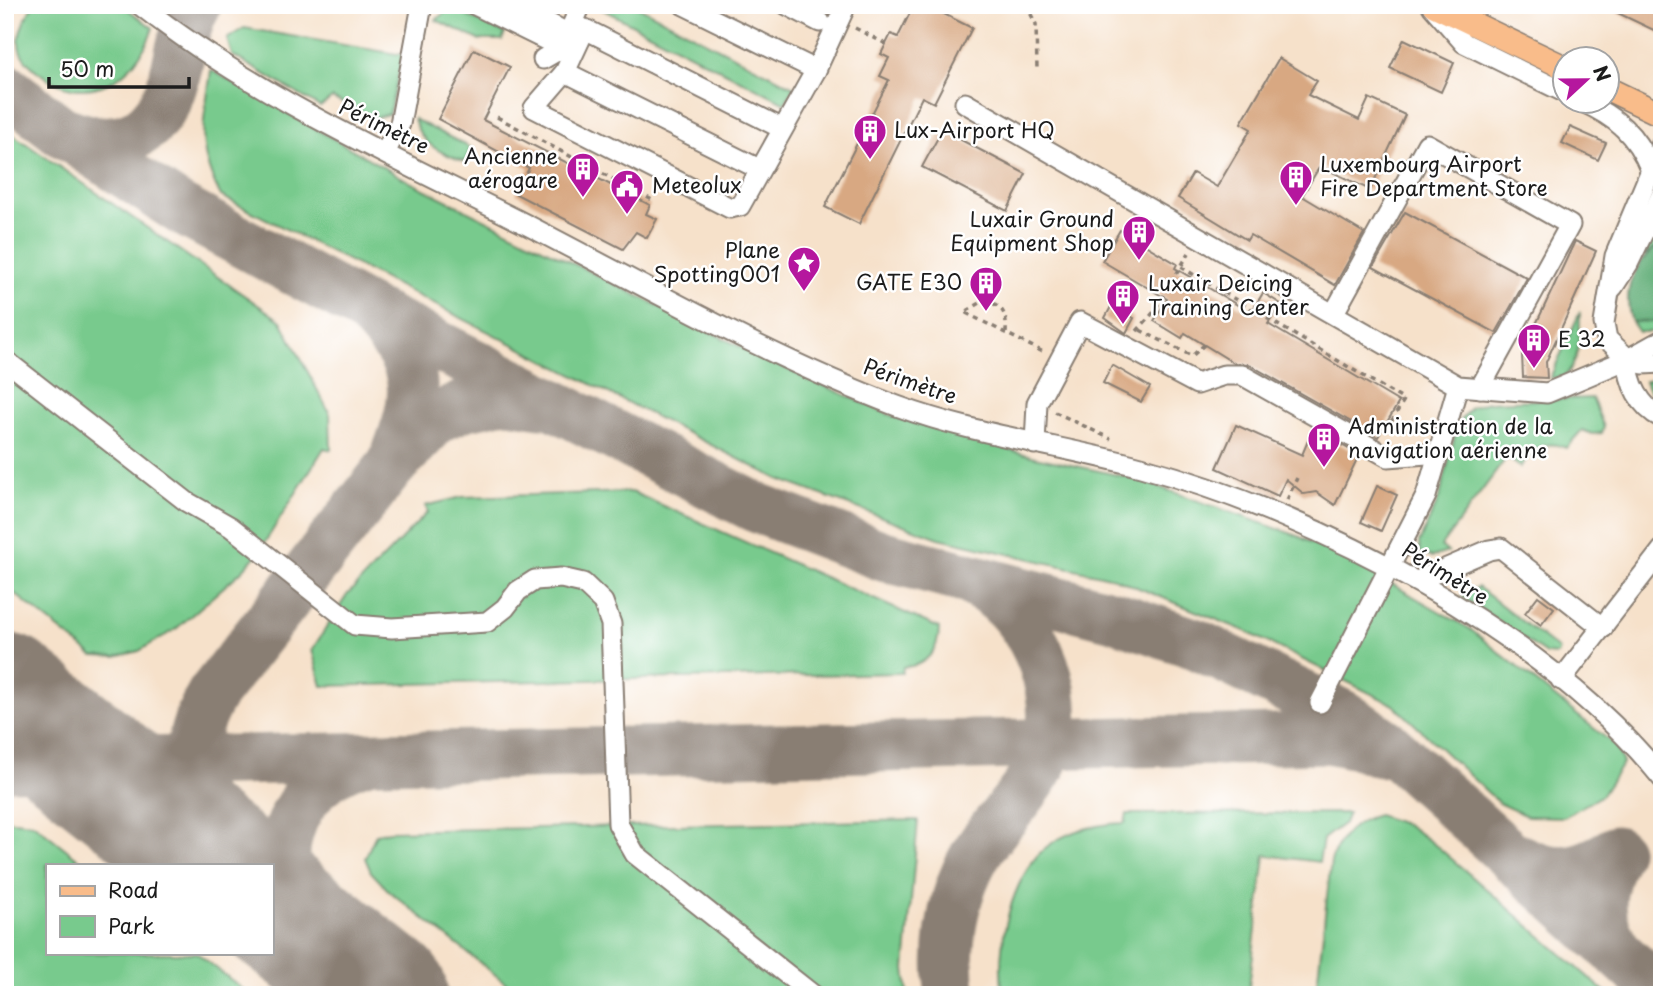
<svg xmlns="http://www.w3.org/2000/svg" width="1667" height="1000" viewBox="0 0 1667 1000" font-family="'Playpen Sans',sans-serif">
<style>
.green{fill:#78ca8d;stroke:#4a7354;stroke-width:2}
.forest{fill:#62ae78;stroke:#3f654a;stroke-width:2}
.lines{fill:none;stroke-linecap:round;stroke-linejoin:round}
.taxiway{stroke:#897e73;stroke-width:51}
.runway{stroke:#897e73;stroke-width:126}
.building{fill:#d8a882}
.minor-casing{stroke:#897e73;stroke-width:23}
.major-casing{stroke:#897e73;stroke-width:26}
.path{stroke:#897e73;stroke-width:3.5;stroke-dasharray:5 5;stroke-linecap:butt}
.minor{stroke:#fff;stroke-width:19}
.major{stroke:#f9bc8a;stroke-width:23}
.labels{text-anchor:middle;stroke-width:5;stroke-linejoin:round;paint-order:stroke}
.street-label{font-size:21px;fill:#1c1c1c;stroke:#fff}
.poi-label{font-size:21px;fill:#1c1c1c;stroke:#fff;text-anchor:start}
</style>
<rect width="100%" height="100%" fill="#fff"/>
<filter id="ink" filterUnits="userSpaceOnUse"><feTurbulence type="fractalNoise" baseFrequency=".0143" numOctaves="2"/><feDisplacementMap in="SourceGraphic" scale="14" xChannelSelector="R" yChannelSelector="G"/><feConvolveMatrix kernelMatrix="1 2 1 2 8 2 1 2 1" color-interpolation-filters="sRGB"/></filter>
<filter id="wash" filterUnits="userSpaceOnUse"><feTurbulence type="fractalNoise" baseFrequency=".00686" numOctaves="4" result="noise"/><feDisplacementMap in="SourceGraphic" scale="28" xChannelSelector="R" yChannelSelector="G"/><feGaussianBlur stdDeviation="1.57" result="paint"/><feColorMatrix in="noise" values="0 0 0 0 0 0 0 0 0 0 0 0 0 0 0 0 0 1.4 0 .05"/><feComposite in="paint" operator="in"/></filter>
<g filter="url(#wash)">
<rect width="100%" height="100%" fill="#f6e1ca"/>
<g class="green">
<path d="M33 5H122L153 28C136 81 84 110 37 71 27 63 18 54 19 40 20 27 27 16 33 5Z"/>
<path d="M594 5H635L794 87 785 103Z"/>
<path d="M450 8 505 33 502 40H479L436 20Z"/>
<path d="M244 28 403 55 389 114 374 118 332 98 320 107 232 55 227 39Z"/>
<path d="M211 70 412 183 769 361 897 418 1035 457 1136 479 1298 536 1383 579 1470 629 1616 746 1623 763 1602 795 1564 817 1527 816 1500 804 1394 705 1245 631 1114 578 939 538 778 479 221 196C194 146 204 124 211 70Z"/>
<path d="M414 119 471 148 465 162C443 154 420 145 414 119Z"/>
<path d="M5 129 281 321 330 414 331 450 324 448 259 552 243 570 176 629 139 651 116 657 93 656 5 586Z"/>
<path d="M1662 218V243L1644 255Z"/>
<path d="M1580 312C1579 337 1582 359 1564 377L1550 378Z"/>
<path d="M1662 321V332H1639L1632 322Z"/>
<path d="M1662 375V398L1653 400 1645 381Z"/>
<path d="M1592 398 1604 427 1602 433 1592 434 1582 430 1566 448C1543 438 1533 450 1520 467L1507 457 1441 546 1448 552 1432 557 1420 553 1419 543 1440 496 1458 423 1471 407 1488 402Z"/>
<path d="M632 492 939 628C939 650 926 667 903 667L902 673 322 686 312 650 347 595 428 512 425 506 462 497Z"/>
<path d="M1478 587 1559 650 1557 655 1546 654 1461 596Z"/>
<path d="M1348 813 1344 823 1323 839 1319 862 1265 855 1248 995H1003C996 951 1008 891 1037 856 1058 832 1095 824 1125 823L1127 814Z"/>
<path d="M1378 815 1409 826 1439 848 1609 995H1316L1331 861C1339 837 1353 821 1378 815Z"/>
<path d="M5 820 33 823 86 865H47V953H197L250 995H5Z"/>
<path d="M918 820 905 969 908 995H521L389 891 371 872 365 858 376 834 389 831Z"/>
</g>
<path class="forest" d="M1662 243V321L1632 322C1621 290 1634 262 1662 243Z"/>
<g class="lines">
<g class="taxiway">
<path d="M5 88 61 131 180 209 368 310 755 507 883 556 1114 616 1196 644 1343 715 1389 746 1662 993"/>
<path d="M67 133C104 147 138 146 162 108 179 82 179 33 196 5"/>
<path d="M372 315C423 368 420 393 395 458"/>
<path d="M33 714C65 738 92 758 133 762L1328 738 1362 745 1380 752"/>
<path d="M5 765 112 763"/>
<path d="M1510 855C1552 877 1575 876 1616 851 1598 889 1593 920 1620 955"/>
<path d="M229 865C183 815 178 752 212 694L392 465 437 418 463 406 503 397 541 403"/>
<path d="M319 943C307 926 293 908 288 887 274 826 307 777 365 759"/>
<path d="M951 995C944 956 951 905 968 869 985 832 1019 804 1039 769 1074 709 1037 613 977 584"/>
</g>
<g class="runway">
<path d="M5 696 220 865"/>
<path d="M271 905 385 995"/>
</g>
</g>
<g id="blocks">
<g class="building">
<path d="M914 5H926L972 28 934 103 922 97 859 224 825 207 889 80 880 76 889 58 881 54 891 34 898 37Z"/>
<path d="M1601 5H1662V34Z"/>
<path d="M1404 39 1454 63 1441 92 1390 68Z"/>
<path d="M474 49 510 67 483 120 650 205 646 214 657 219 647 238 636 232 623 249 516 194 529 168 438 119Z"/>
<path d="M1279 58 1317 81 1308 95 1359 120 1369 98 1405 115 1370 190 1320 166 1302 196 1364 233 1335 285 1250 235 1247 240 1178 198 1193 173 1217 187 1251 129 1241 123Z"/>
<path d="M1570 127 1606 143 1598 160 1562 143Z"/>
<path d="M942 130 1026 174 1007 211 922 167Z"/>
<path d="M1405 212 1527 278 1496 333 1373 267Z"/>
<path d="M1120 230 1177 264 1175 268 1251 313 1263 293 1281 304 1268 324 1399 402 1378 437 1248 364 1234 363 1185 333 1182 338 1154 321 1167 299 1102 261Z"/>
<path d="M1575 241 1596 251 1546 362 1547 378 1523 377 1522 354Z"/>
<path d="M1112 305 1134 318 1126 333 1105 318Z"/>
<path d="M1112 365 1150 387 1141 402 1103 383Z"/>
<path d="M1236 425 1302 455 1313 429 1359 455 1335 505 1316 492 1304 494 1286 479 1278 496 1217 468Z"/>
<path d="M1377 486 1397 495 1381 531 1361 522Z"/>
<path d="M1538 596 1554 608 1541 625 1525 613Z"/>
</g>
</g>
</g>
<g filter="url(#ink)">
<use href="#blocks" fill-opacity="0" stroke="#897e73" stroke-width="2"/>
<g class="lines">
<defs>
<g id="minor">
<path d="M140 5C258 98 398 159 531 227 651 289 770 358 897 406 975 435 1060 445 1141 467 1320 516 1544 632 1662 778"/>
<path d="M475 5 562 48"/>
<path d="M513 5 569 34"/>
<path d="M684 5 816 70"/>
<path d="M787 5 820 22"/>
<path d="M1432 6 1464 43 1566 93"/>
<path d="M543 59 562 48 581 5"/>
<path d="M565 72 759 169"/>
<path d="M1583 102C1616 117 1636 134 1650 168"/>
<path d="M965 103 1458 386 1547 393 1628 359 1662 340"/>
<path d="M783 129 585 29 565 72 534 108 730 208 740 206 816 70 846 5"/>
<path d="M1662 144 1615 256 1604 323 1607 339 1628 359 1643 364 1662 363"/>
<path d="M385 153 400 124 422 5"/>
<path d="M1613 287 1628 264 1662 194"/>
<path d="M1334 313 1427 144 1570 225 1480 388"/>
<path d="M1628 359C1628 383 1640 407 1662 418"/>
<path d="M5 360 187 502 231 527 355 625 392 628 487 622 505 608 518 591 535 580 561 578 583 583 603 602 611 624 618 824 635 854 813 995"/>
<path d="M1035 444 1037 403 1080 322 1197 384 1224 375H1242L1388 457 1440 453"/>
<path d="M1417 581 1489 550 1501 548 1603 628"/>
<path d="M1561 680 1662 550"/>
<path d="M1320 703 1426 496 1458 386"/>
</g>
<g id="major">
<path d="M1434 5 1566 68"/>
<path d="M1608 89 1662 115"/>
</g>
</defs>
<use href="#minor" class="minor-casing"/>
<use href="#major" class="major-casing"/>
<g class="path">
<path d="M1026 5 1036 24 1037 70"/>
<path d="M855 28 886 44"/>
<path d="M497 117 654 201"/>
<path d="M1181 267 1404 400 1384 434"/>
<path d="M967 311 985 300C1004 306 1007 315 1006 333"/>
<path d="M966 313 1045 353"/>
<path d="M1140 330 1192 356 1204 345"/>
<path d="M1137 331 1153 313 1189 253"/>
<path d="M1055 412 1111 439"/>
<path d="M1287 500 1297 478"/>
</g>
<use href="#minor" class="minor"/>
<use href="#major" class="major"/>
</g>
</g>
<defs>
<symbol id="building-pin" viewBox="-11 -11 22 30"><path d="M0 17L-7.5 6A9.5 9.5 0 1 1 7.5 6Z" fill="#b5179e" stroke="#fff"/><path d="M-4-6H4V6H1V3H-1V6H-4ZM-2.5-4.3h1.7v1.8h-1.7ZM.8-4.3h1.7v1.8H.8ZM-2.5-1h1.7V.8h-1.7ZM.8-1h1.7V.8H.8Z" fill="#fff"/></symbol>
<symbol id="civic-pin" viewBox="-11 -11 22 30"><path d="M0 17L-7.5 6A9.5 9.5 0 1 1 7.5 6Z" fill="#b5179e" stroke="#fff"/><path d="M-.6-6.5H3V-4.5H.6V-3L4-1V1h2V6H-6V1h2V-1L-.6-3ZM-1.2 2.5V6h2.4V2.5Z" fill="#fff"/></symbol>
<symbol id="sight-pin" viewBox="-11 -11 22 30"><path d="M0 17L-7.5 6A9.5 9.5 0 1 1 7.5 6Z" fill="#b5179e" stroke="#fff"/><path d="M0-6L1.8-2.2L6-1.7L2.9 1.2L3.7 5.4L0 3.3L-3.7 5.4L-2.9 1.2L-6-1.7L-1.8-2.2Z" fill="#fff"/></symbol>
</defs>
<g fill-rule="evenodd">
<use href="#building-pin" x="851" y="112" width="38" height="52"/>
<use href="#building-pin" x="564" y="150" width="38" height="52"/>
<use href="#building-pin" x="1277" y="158" width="38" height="52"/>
<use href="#civic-pin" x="608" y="167" width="38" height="52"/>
<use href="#building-pin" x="1120" y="213" width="38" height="52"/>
<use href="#sight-pin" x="785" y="244" width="38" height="52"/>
<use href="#building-pin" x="967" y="264" width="38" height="52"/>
<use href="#building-pin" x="1104" y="277" width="38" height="52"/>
<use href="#building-pin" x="1515" y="321" width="38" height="52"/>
<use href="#building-pin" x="1305" y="420" width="38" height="52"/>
</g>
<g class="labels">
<g class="street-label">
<text transform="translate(384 127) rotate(26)" y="7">Périmètre</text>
<text transform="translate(910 382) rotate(19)" y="7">Périmètre</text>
<text transform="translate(1445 574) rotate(32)" y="7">Périmètre</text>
</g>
<g class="poi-label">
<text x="894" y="138">Lux-Airport HQ</text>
<text x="558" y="164" text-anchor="end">Ancienne<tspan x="558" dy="24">aérogare</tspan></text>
<text x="1320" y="172">Luxembourg Airport<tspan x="1320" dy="24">Fire Department Store</tspan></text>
<text x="652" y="193">Meteolux</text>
<text x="1114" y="227" text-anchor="end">Luxair Ground<tspan x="1114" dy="24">Equipment Shop</tspan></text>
<text x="780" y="258" text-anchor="end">Plane<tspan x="780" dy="24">Spotting001</tspan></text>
<text x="962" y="290" text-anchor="end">GATE E30</text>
<text x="1148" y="291">Luxair Deicing<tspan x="1148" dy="24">Training Center</tspan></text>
<text x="1558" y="347">E 32</text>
<text x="1348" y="434">Administration de la<tspan x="1348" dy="24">navigation aérienne</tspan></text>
</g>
</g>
<rect width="1667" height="1000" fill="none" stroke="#fff" stroke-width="28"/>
<rect x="46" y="864" width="228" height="91" fill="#ffffff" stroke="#a4a4a4" stroke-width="2"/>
<rect x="60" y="886" width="35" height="10" fill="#f9bc8a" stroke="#a4a4a4" stroke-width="2"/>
<text x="108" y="898" font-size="21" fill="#1c1c1c">Road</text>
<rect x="60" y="916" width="35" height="21" fill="#78ca8d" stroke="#a4a4a4" stroke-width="2"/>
<text x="108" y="934" font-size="21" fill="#1c1c1c">Park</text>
<g transform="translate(1586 80) rotate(68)"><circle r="33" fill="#ffffff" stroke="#a4a4a4" stroke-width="2"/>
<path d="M0-5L12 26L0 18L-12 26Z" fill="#b5179e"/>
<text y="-10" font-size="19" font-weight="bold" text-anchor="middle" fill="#1c1c1c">N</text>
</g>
<path d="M49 77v10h140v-10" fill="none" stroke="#1c1c1c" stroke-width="3.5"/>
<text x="60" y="77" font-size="21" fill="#1c1c1c" stroke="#ffffff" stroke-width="5" paint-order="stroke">50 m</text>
</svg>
